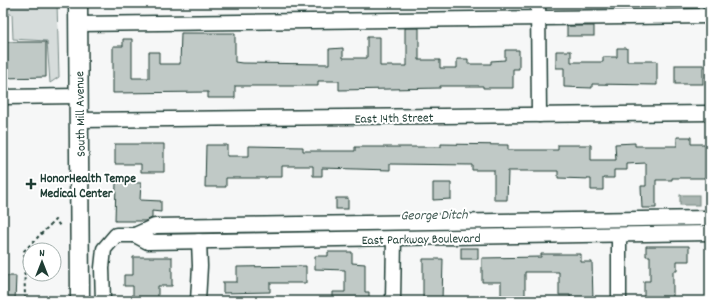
<svg xmlns="http://www.w3.org/2000/svg" width="713" height="304" viewBox="0 0 713 304" font-family="Dekko,sans-serif">
<style>
.green{fill:#d6dcdb;stroke:#7a8c88}
.water{fill:#aab5b1;stroke:#72857f}
.lines{fill:none;stroke-linecap:round;stroke-linejoin:round}
.canal{stroke:#aab5b1;stroke-width:12}
.building{fill:#c0c9c6;stroke:#1f3d34}
.minor-casing{stroke:#1f3d34;stroke-width:17}
.major-casing{stroke:#1f3d34;stroke-width:21}
.path{stroke:#1f3d34;stroke-width:2;stroke-dasharray:3 3;stroke-linecap:butt}
.minor{stroke:#fff;stroke-width:14}
.major{stroke:#fff;stroke-width:18}
.poi-dot{fill:#1f3d34;stroke:#fff;stroke-width:1.5}
.labels{text-anchor:middle;stroke-width:4;stroke-linejoin:round;paint-order:stroke}
.street-label{font-size:13px;fill:#1f3d34;stroke:#fff}
.poi-label{font-size:13px;font-weight:bold;fill:#1f3d34;stroke:#fff;text-anchor:start}
.water-label{font-size:14px;font-style:italic;fill:#49615a;stroke:#fff}
</style>
<rect width="100%" height="100%" fill="#f6f7f7"/>
<filter id="ink" filterUnits="userSpaceOnUse"><feTurbulence type="fractalNoise" baseFrequency=".025" numOctaves="2"/><feDisplacementMap in="SourceGraphic" scale="8" xChannelSelector="R" yChannelSelector="G"/><feConvolveMatrix kernelMatrix="1 2 1 2 8 2 1 2 1" color-interpolation-filters="sRGB"/></filter>
<g filter="url(#ink)">
<path class="green" d="M3 3H57L59 77 50 83 47 41 13 39 12 14H3Z"/>
<rect class="water" x="680" y="195" width="19" height="10"/>
<g class="lines">
<path class="canal" d="M158 234 511 228"/>
</g>
<g class="building">
<rect x="567" y="26" width="27" height="10"/>
<path d="M405 28H419V60H440V68H457V59H468V64H491V61L505 60V50H519V69H513V88H483V86H440V88L339 90V81H318V86H235V98H208V92L113 93V46H123V39H132V78H149V52H159V64H180L181 33H235V62L242 63 329 64V49L343 48V58H367V37H380V66H407V44H405Z"/>
<path d="M3 42H46V77L4 78Z"/>
<path d="M617 48H627V61H657V85L592 84V88L564 87V68H556V51H571V62H603V57H617Z"/>
<rect x="675" y="65" width="28" height="19"/>
<path d="M677 137H691V144H707L706 178H672V180H656V208H642L641 186H646V163L627 164V170H614V178H603V190H591V179L558 178V171H508L507 200H494V170H472V165L390 164V170L322 168V176H313V166H282V177H267V178H226V187H205L206 145H227V156H249V146L303 147V151H355V147H441V144L508 145V150H558V145H591V160H616L615 144 635 143V146H677Z"/>
<path d="M115 144H164V172H141V164H115Z"/>
<path d="M116 182 141 183 140 200 161 201V212L152 211V218L145 221H115Z"/>
<path d="M433 183H451V199L433 200Z"/>
<rect x="336" y="198" width="12" height="11"/>
<path d="M646 246H689V261H677V271H673V301H644V281H650V256H646Z"/>
<rect x="461" y="248" width="17" height="11"/>
<path d="M328 252H352V263L365 264V292H369V301H333V292H345V270L315 269V256H328Z"/>
<path d="M541 254H581V262H592L593 301H570V295H559V272H525V299H501V282H482V258L541 257Z"/>
<path d="M133 257H172V286H158V301H133V286H124V275H133Z"/>
<path d="M423 259H443L442 301H423Z"/>
<path d="M306 266V283H270V292L223 293V282H237V267Z"/>
<path d="M3 276H16L15 301H3Z"/>
</g>
<g class="lines">
<defs>
<g id="minor">
<path d="M538 3 539 115"/>
<path d="M78 24 710 16"/>
<path d="M3 97 78 96"/>
<path d="M79 120 710 113"/>
<path d="M135 235 148 242 710 233"/>
<path d="M619 236V301"/>
<path d="M103 301 102 268 104 249 116 235H135L155 226 710 218"/>
<path d="M198 301 200 266 199 241"/>
<path d="M393 301 394 239"/>
</g>
<path id="major" d="M78 3 80 297 81 301"/>
</defs>
<use href="#minor" class="minor-casing"/>
<use href="#major" class="major-casing"/>
<path class="path" d="M34 301 35 299H25L24 251 55 220 61 227"/>
<use href="#minor" class="minor"/>
<use href="#major" class="major"/>
</g>
</g>
<path class="poi-dot" d="M29 178h4v4h4v4h-4v4h-4v-4h-4v-4h4z"/>
<g class="labels">
<g class="street-label">
<text transform="translate(79 114) rotate(-91)" y="5">South Mill Avenue</text>
<text transform="translate(394 117) rotate(-1)" y="5">East 14th Street</text>
<text transform="translate(421 238) rotate(-1)" y="5">East Parkway Boulevard</text>
</g>
<g class="poi-label">
<text x="40" y="182">HonorHealth Tempe<tspan x="40" dy="15">Medical Center</tspan></text>
</g>
<g class="water-label">
<text transform="translate(434 214) rotate(-1)" y="5">George Ditch</text>
</g>
</g>
<rect width="713" height="304" fill="none" stroke="#fff" stroke-width="16"/>
<rect x="8" y="8" width="697" height="288" fill="none" stroke="#1f3d34" stroke-width="1.5" filter="url(#ink)"/>
<g transform="translate(42 262)"><circle r="19" fill="#ffffff" stroke="#a5b1ae"/>
<path d="M0-3L7 15L0 10L-7 15Z" fill="#1f3d34"/>
<text y="-6" font-size="11" font-weight="bold" text-anchor="middle" fill="#1f3d34">N</text>
</g>
</svg>
